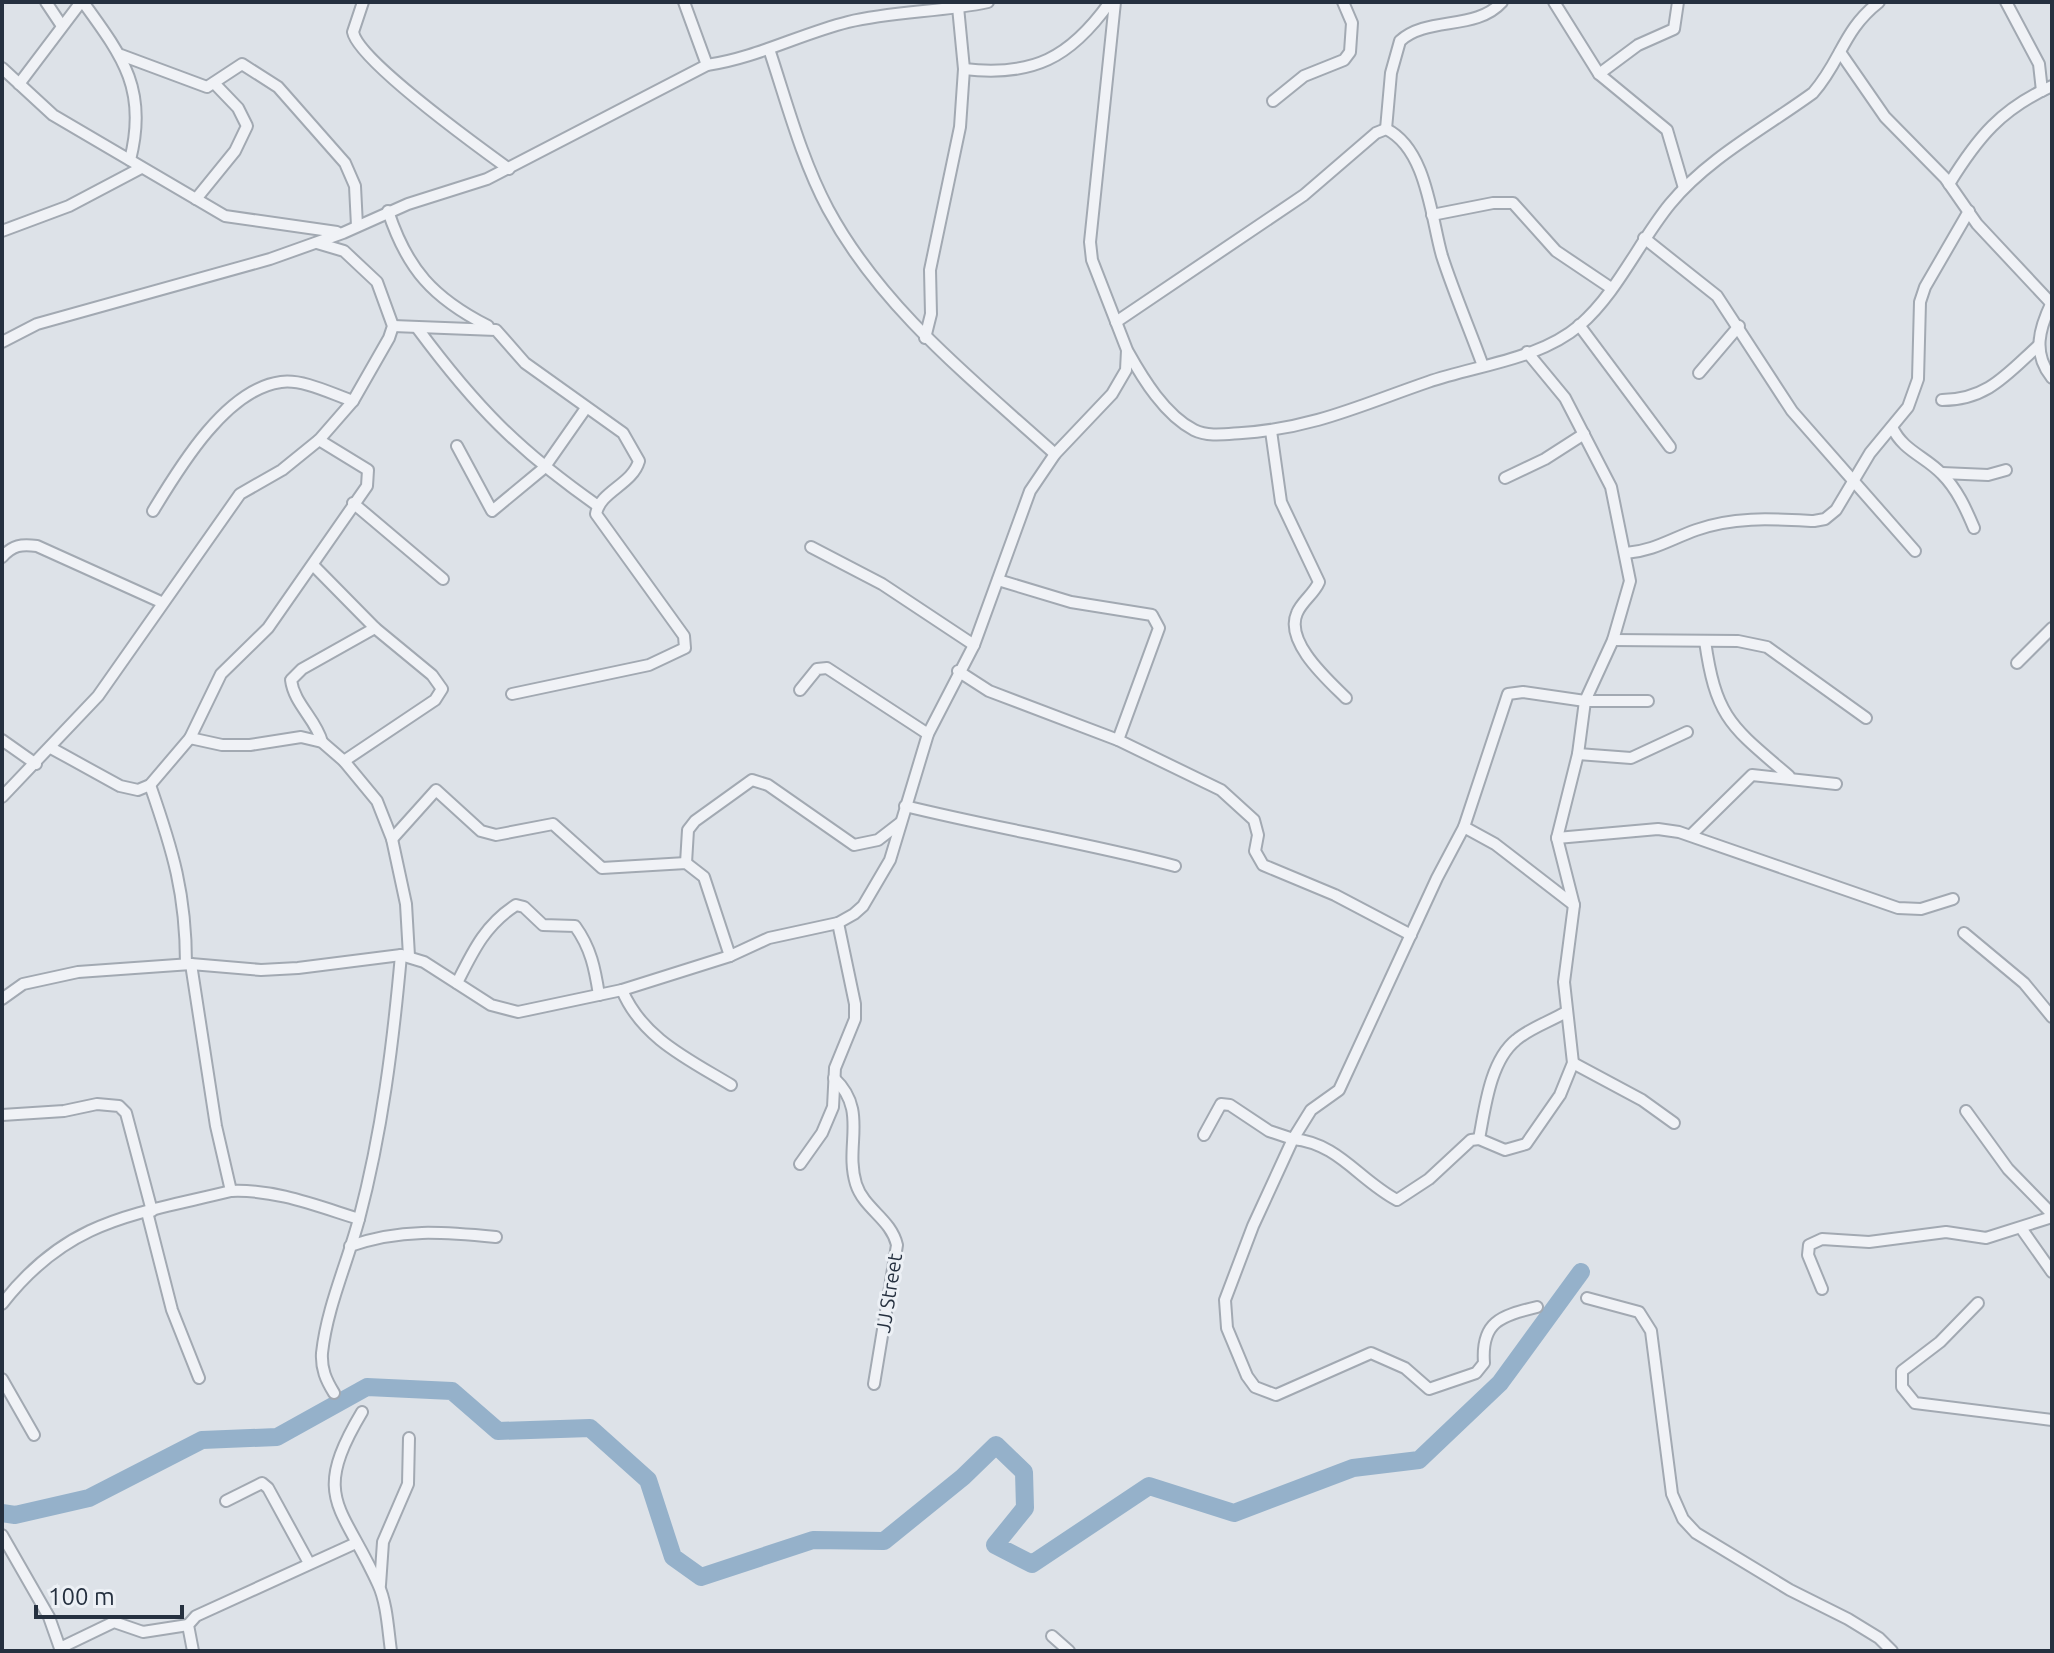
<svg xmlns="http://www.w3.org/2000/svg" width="2054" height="1653" viewBox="0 0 2054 1653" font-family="Ubuntu,sans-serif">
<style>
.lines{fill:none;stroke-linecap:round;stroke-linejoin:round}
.river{stroke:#95b1ca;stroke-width:18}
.minor-casing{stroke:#a2a9b2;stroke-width:14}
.minor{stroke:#f0f2f6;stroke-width:10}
.labels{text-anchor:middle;stroke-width:6;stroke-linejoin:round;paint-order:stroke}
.street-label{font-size:20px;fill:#25303f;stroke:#ecf0f5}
</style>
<rect width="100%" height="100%" fill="#dde2e8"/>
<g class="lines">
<path class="river" d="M2 1513 15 1515 89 1498 202 1440 277 1437 367 1387 452 1391 498 1431 590 1428 648 1480 673 1557 701 1577 813 1540 884 1541 963 1477 996 1445 1024 1472 1025 1508 995 1545 1032 1564 1149 1486 1234 1513 1353 1468 1419 1460 1500 1383 1581 1272"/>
<defs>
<g id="minor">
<path d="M46 2 62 26"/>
<path d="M83 2C123 57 148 90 130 160"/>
<path d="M363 2 353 32C358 60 480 148 509 169"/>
<path d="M684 2 707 65"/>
<path d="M1554 2 1599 74 1667 130 1684 188"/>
<path d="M2006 2 2039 64 2042 91"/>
<path d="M769 49C787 103 801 158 828 209 882 309 972 379 1055 454"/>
<path d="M1840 52 1885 117 1945 178 1977 224 2051 303"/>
<path d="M121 55 207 87 242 64 278 87 345 163 355 186 357 226"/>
<path d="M2 68 53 115 225 216 337 232"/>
<path d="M964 69C1033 77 1070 58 1110 2"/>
<path d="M1599 74 1638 45 1674 29 1678 2"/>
<path d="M19 84 81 2"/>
<path d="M1273 101 1304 76 1344 60 1350 52 1352 23 1343 2"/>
<path d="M1386 129 1391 73 1400 41C1427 16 1476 31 1502 2"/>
<path d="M1949 184C1978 137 2001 109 2052 86"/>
<path d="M196 199 235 151 247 126 238 108 214 83"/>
<path d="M388 211C407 269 433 298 488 326"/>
<path d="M1432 215 1493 203H1513L1556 251 1611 288"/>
<path d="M2 231 69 206 141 168"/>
<path d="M1644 238 1717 296 1792 411 1915 551"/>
<path d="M2052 302C2039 329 2032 353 2052 378"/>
<path d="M1116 322 1304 195 1376 133 1386 129C1427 149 1431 218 1442 256 1454 293 1470 330 1483 366"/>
<path d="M1579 325 1670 447"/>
<path d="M393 326 496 330 525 363 623 433 639 461C632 485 600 491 596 514L684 636 685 648 649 665 512 694"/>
<path d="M418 329C476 407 518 450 598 506"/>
<path d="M925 338 931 314 930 270 960 127 964 69 958 7"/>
<path d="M2 342 37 324 270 259 343 233 408 204 487 179 707 65C756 58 800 34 848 22 894 11 942 12 988 2"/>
<path d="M1128 352C1143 379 1165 415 1194 430 1208 437 1226 434 1242 433 1314 428 1361 405 1428 382 1477 365 1539 360 1580 325 1617 293 1639 242 1670 204 1708 158 1765 128 1813 93 1842 60 1842 31 1879 2"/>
<path d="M1527 352 1565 398 1611 487 1630 581 1613 640 1585 701 1578 754 1557 838 1574 905 1564 982 1573 1063 1560 1095 1526 1144 1505 1150 1479 1139 1471 1140 1429 1179 1397 1200C1359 1180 1338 1143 1293 1139L1253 1226 1225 1300 1227 1328 1247 1376 1255 1387 1276 1395 1371 1353 1405 1368 1429 1389 1476 1373 1484 1363C1481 1322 1500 1316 1537 1307"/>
<path d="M1699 373 1739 326"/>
<path d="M1942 400C1987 400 2007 374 2038 346"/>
<path d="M1892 427C1903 451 1925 456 1942 474 1957 489 1966 509 1974 528"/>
<path d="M1271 431 1281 502 1319 582C1314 594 1302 601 1297 613 1284 642 1329 681 1346 698"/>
<path d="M457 446 492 511 544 468 586 408"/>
<path d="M1942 473 1988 475 2006 470"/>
<path d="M1505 478 1545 459 1584 434"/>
<path d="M353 503 443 579"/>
<path d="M153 511C179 468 226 389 281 382 304 379 332 394 353 401"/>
<path d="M811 547 882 584 974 645"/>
<path d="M1626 553C1653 551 1671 539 1696 530 1734 516 1774 519 1814 521L1825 519 1836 510 1870 453 1908 407 1918 379 1920 302 1925 287 1969 211"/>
<path d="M2 557C13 545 21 544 37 546L161 602"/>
<path d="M313 565 375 628 432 675 442 689 435 700 344 761"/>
<path d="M998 580 1071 602 1152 615 1159 628 1118 740"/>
<path d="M1613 640 1738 641 1767 647 1866 718"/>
<path d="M1705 641C1716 719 1732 727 1789 776"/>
<path d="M2017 663 2052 628"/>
<path d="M958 671 989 691 1118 740 1221 790 1254 820 1258 835 1255 851 1263 865 1335 895 1411 935"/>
<path d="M800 690 817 669 827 668 928 734"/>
<path d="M190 738 222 745H250L301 737 322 742 344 761 377 801 392 839 406 904 409 956"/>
<path d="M2 740 36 764"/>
<path d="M322 742C316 719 294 704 291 680L302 669 375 628"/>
<path d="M51 748 120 786 138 790 150 785 190 738 221 674 268 628 367 486 368 470 319 440"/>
<path d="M1578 754 1631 758 1687 732"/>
<path d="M150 785C173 851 186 894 186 964"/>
<path d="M2 797 98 696 240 494 282 470 319 440 353 401 389 338 393 326 377 282 344 251 317 243"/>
<path d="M905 806C995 828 1086 843 1175 866"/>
<path d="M1464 827 1495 844 1574 905"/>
<path d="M1692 834 1752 775 1836 784"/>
<path d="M1557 838 1658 829 1679 832 1898 908 1921 909 1953 899"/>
<path d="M392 839 436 790 481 831 496 835 553 824 602 868 686 863 704 877 730 956"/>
<path d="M686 863 688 830 695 821 752 780 768 785 854 845 878 840 900 823"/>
<path d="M1964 933 2024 983 2052 1017"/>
<path d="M191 964 216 1126 231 1191"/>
<path d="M457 983C473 951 485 925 516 905L524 907 543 925 575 926C591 948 595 969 599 995"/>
<path d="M622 990C642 1038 688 1059 731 1085"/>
<path d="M2 999 23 984 78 972 191 964 261 970 298 968 401 955 424 962 491 1005 518 1012 622 990 730 956 769 938 838 923 854 914 863 906 890 860 928 734 974 645 1030 491 1055 454 1112 394 1126 370 1127 350 1092 260 1090 242 1115 2"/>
<path d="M1573 1063 1642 1100 1674 1123"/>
<path d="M834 1078C869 1111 844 1145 856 1184 864 1209 891 1219 897 1245L874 1384"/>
<path d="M1966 1111 2008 1169 2052 1214"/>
<path d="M2 1115 64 1111 97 1104 119 1106 126 1113 152 1211"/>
<path d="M1204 1135 1221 1104 1230 1105 1269 1131 1293 1139 1311 1110 1339 1090 1437 878 1464 827 1508 694 1523 692 1585 701H1648"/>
<path d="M1479 1139C1485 1108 1490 1061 1516 1040 1530 1028 1551 1021 1566 1012"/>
<path d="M800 1164 822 1133 833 1107 835 1068 855 1019V1004L838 923"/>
<path d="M147 1212 172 1310 199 1378"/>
<path d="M2021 1228 2052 1272"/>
<path d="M350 1246C401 1228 443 1232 496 1237"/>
<path d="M1822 1289 1808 1255 1809 1245 1822 1239 1869 1242 1946 1232 1986 1238 2052 1217"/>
<path d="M1587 1298 1639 1312 1651 1331 1672 1494 1683 1519 1696 1533 1790 1590 1848 1619 1879 1638 1892 1651"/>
<path d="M1978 1303 1940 1342 1902 1371V1387L1915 1403 2052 1420"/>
<path d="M2 1304C68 1219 133 1215 231 1191 275 1189 317 1206 359 1219"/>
<path d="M2 1379 34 1435"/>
<path d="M334 1393C326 1380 321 1369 322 1353 327 1307 347 1264 359 1219 382 1132 393 1044 401 955"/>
<path d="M362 1412C310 1499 342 1504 378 1584 387 1603 388 1630 391 1651"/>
<path d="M226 1501 262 1483 268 1488 309 1563"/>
<path d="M2 1535 49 1617 61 1651"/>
<path d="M380 1585 383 1542 408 1484 409 1438"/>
<path d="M1052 1636 1069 1651"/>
<path d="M60 1648 114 1622 143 1632 188 1625"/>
<path d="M193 1651 188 1625 196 1616 356 1543"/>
</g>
</defs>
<use href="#minor" class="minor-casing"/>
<use href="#minor" class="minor"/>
</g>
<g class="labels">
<g class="street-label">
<text transform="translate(889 1293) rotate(-81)" y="7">JJ Street</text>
</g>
</g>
<rect width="2054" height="1653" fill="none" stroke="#25303f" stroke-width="8"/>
<path d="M36 1605v12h146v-12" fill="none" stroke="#25303f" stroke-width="4"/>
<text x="48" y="1605" font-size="24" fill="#25303f" stroke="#ecf0f5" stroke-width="6" paint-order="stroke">100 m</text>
</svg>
